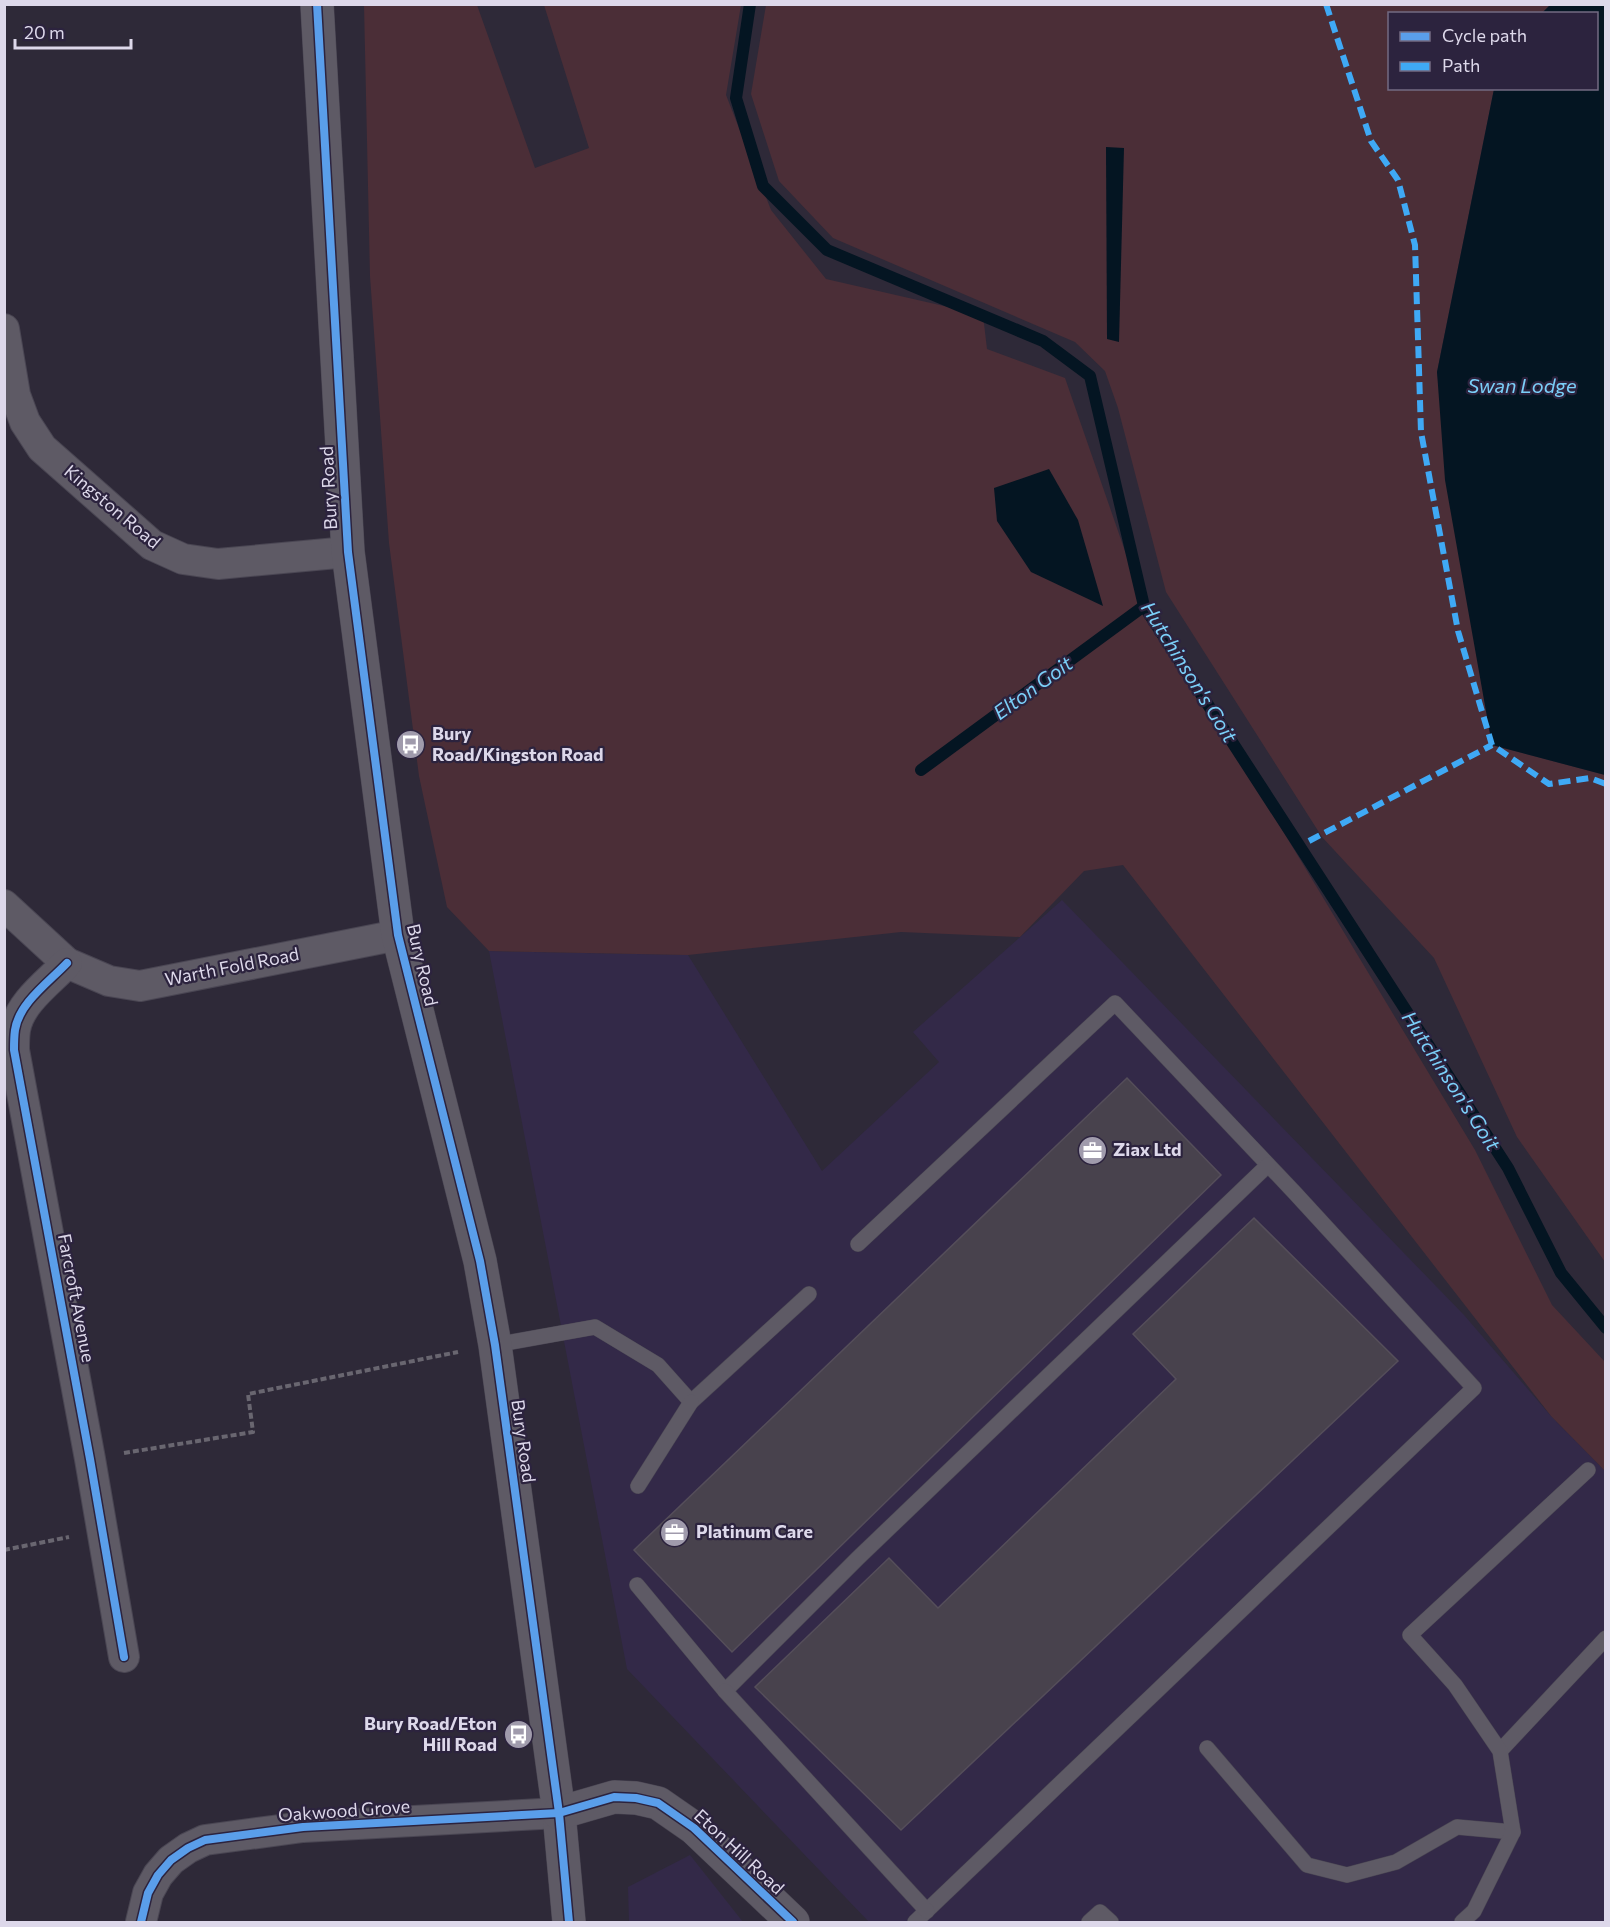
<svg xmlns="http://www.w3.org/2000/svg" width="1610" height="1927" viewBox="0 0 1610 1927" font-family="Commissioner,sans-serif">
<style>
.built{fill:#332948}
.green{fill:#4b2e37}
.water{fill:#041522}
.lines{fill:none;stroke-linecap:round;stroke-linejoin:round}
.stream{stroke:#041522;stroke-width:12}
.building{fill:#48424d;stroke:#554e5a;stroke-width:1.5}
.service-casing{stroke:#4a4653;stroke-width:16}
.minor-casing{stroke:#4a4653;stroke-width:32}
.tertiary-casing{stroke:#4a4653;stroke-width:34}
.path{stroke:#696670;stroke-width:4;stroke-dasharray:6 3;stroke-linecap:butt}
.service{stroke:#5e5a65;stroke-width:15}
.minor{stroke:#5e5a65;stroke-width:30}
.tertiary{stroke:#5e5a65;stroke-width:33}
.quiet{stroke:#3fa9f5;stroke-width:6;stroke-dasharray:12 6;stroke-linecap:butt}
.cycleway-casing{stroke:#2c233e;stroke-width:11}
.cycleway{stroke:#5a9eea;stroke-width:8}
.labels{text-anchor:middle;stroke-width:4.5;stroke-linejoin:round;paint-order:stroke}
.street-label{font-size:18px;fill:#ddd8ea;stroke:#2c233e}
.poi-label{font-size:18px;font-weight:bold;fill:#ddd8ea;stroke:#2c233e;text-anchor:start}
.water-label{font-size:20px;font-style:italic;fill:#7bcff8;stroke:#2c233e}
</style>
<rect width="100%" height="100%" fill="#2e2938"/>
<g class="built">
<path d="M1062 900 1464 1315 1551 1416 1605 1471V1922H869L627 1669 489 951 688 955 822 1171 939 1062 913 1032Z"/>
<path d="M690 1855 743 1922H629L628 1887Z"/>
</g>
<g class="green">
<path d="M364 5H477L535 168 589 148 544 5H741L726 95 771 210 826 279 983 315 987 349 1065 378 1144 606 1198 690 1475 1150 1552 1305 1605 1362V1471L1551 1416 1123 865 1084 871 1020 937 901 932 688 955 489 951 447 907 419 776 389 543 370 276Z"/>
<path d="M766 5H1550L1542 13 1390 14V88L1494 89 1437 372 1474 636 1492 745 1605 775V1262L1517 1137 1434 958 1322 837 1166 592 1118 408 1105 371 1075 342 833 238 779 181 751 94Z"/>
</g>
<g class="water">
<path d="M1550 5H1605V775L1492 745 1445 480 1437 372 1494 89 1596 88V14L1542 13Z"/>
<path d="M1106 147 1124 148 1119 342 1107 339Z"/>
<path d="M1049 469 1078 520 1103 606 1031 572 997 521 994 488Z"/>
</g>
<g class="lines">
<g class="stream">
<path d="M750 4 736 98 763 186 827 250 1043 341 1090 376 1144 606 1508 1168 1561 1273 1606 1328"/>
<path d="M921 770 1144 606"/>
</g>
</g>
<g class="building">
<path d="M1127 1078 1221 1175 732 1652 634 1550Z"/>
<path d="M1254 1218 1398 1361 901 1830 755 1687 889 1558 938 1608 1176 1379 1133 1334Z"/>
</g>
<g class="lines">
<defs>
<g id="service">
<path d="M858 1244 1115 1003 1294 1192 1474 1388 915 1922"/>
<path d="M495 1345 595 1327 658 1365 691 1402 809 1294"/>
<path d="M638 1486 691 1402"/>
<path d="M637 1585 725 1691 858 1558 1268 1165"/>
<path d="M725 1691 927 1911"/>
<path d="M1207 1748 1307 1865 1347 1875 1396 1862 1457 1827 1513 1832"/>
<path d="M1500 1751 1606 1638"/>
<path d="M1089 1922 1100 1912 1111 1922"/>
<path d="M1462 1922 1474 1911 1513 1832 1500 1751 1455 1685 1410 1635 1588 1470"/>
</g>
<g id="minor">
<path d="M4 329 15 395 25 422 42 448 152 545 183 559 218 564 348 552"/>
<path d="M4 905 67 963 109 981 140 986 398 935"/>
<path d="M67 963C49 982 19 1003 15 1030 14 1037 14 1043 14 1050L90 1459 124 1657"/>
<path d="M141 1922 148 1893 158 1875 171 1860 188 1848 205 1840 303 1827 559 1813"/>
</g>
<g id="tertiary">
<path d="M317 4 348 552 398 935 480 1261 495 1345 559 1813 569 1922"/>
<path d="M559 1813 614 1797 636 1798 658 1803 694 1828 793 1922"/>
</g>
</defs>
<use href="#service" class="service-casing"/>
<use href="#minor" class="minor-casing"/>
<use href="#tertiary" class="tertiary-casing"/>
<g class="path">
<path d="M124 1453 253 1432 248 1394 458 1352"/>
<path d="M4 1550 69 1537"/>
</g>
<use href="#service" class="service"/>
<use href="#minor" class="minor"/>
<use href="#tertiary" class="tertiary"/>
<g class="quiet">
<path d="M1326 4 1371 141 1398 180 1415 245 1421 432 1458 631 1492 745 1549 784 1590 778 1606 784"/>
<path d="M1309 841 1492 745"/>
</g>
<defs>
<g id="cycleway">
<path d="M317 4 348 552 398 935 480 1261 495 1345 559 1813 569 1922"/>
<path d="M67 963C49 982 19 1003 15 1030 14 1037 14 1043 14 1050L90 1459 124 1657"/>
<path d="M141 1922 148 1893 158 1875 171 1860 188 1848 205 1840 303 1827 559 1813 614 1797 636 1798 658 1803 694 1828 793 1922"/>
</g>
</defs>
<use href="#cycleway" class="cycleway-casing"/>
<use href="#cycleway" class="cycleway"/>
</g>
<defs>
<symbol id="bus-disc" viewBox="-11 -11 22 22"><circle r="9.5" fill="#a09bac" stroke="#2c233e"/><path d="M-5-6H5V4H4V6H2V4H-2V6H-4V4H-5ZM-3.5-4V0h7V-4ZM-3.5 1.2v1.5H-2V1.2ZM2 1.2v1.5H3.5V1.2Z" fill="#fff"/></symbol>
<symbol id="office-disc" viewBox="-11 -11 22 22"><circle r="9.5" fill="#a09bac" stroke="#2c233e"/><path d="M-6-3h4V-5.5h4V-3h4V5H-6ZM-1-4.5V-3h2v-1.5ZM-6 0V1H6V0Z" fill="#fff"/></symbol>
</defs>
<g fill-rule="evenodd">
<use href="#bus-disc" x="394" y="728" width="33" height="33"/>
<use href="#office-disc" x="1076" y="1134" width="33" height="33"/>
<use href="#office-disc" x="658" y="1516" width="33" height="33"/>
<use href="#bus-disc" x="502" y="1718" width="33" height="33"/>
</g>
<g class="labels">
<g class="street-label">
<text transform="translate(329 488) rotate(-93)" y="6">Bury Road</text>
<text transform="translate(112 507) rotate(40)" y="6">Kingston Road</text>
<text transform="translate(422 965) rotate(77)" y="6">Bury Road</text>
<text transform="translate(232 967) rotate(-11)" y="6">Warth Fold Road</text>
<text transform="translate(76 1298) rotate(79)" y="6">Farcroft Avenue</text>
<text transform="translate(523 1441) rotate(82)" y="6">Bury Road</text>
<text transform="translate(344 1811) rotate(-4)" y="6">Oakwood Grove</text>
<text transform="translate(739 1852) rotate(43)" y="6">Eton Hill Road</text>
</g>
<g class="poi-label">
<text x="432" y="740">Bury<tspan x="432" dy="21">Road/Kingston Road</tspan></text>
<text x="1113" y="1156">Ziax Ltd</text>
<text x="696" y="1538">Platinum Care</text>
<text x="497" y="1730" text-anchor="end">Bury Road/Eton<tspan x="497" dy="21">Hill Road</tspan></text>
</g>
<g class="water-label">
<text x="1522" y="393">Swan Lodge</text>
<text transform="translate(1189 672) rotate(58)" y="7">Hutchinson's Goit</text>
<text transform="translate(1033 688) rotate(-36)" y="7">Elton Goit</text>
<text transform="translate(1451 1081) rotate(57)" y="7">Hutchinson's Goit</text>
</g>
</g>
<rect width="1610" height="1927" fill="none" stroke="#ddd8ea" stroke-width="12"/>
<rect x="1388" y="12" width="210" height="78" fill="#2c233e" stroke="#736b83" stroke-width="1.5"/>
<rect x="1400" y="32" width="30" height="9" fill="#5a9eea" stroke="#736b83" stroke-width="1.5"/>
<text x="1442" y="42" font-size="18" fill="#ddd8ea">Cycle path</text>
<rect x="1400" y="62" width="30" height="9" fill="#3fa9f5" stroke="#736b83" stroke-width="1.5"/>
<text x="1442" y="72" font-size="18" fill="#ddd8ea">Path</text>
<path d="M15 39v9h116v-9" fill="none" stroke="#ddd8ea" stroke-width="3"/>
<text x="24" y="39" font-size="18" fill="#ddd8ea" stroke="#2c233e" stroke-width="4.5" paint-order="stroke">20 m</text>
</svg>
